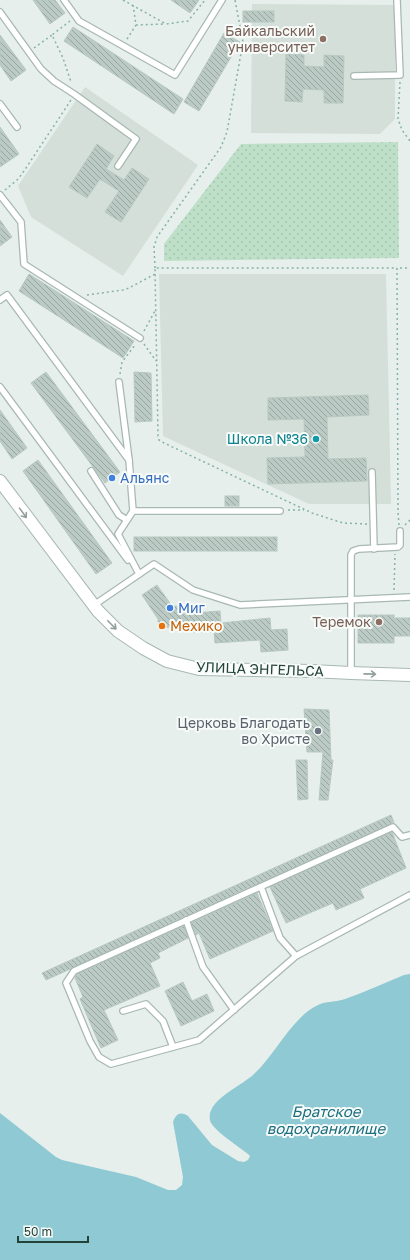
<svg xmlns="http://www.w3.org/2000/svg" width="410" height="1260" viewBox="0 0 410 1260" font-family="'Golos Text',sans-serif">
<style>
.built{fill:#d4dfda}
.park{fill:url(#park-dots)}
.water{fill:#8ec9d4}
.building{fill:url(#building-back-hatch);stroke:#b8c9c2}
.lines{fill:none;stroke-linecap:round;stroke-linejoin:round}
.service-casing{stroke:#a8b8b2;stroke-width:8}
.tertiary-casing{stroke:#a8b8b2;stroke-width:14}
.path{stroke:#86b3a5;stroke-width:1.5;stroke-dasharray:2 3;stroke-linecap:butt}
.service{stroke:#fff;stroke-width:5.5}
.tertiary{stroke:#fff;stroke-width:12}
.oneway{stroke:#92a09c}
.education-dot{fill:#8d6e63;stroke:#f7fbf9;stroke-width:1.5}
.culture-dot{fill:#0f9aa8;stroke:#f7fbf9;stroke-width:1.5}
.shop-dot{fill:#3f7fe0;stroke:#f7fbf9;stroke-width:1.5}
.food-dot{fill:#e8710a;stroke:#f7fbf9;stroke-width:1.5}
.worship-dot{fill:#6b7280;stroke:#f7fbf9;stroke-width:1.5}
.labels{text-anchor:middle;stroke-width:4;stroke-linejoin:round;paint-order:stroke}
.education-label{font-size:14px;fill:#785e54;stroke:#f7fbf9;text-anchor:end}
.culture-label{font-size:14px;fill:#0d838f;stroke:#f7fbf9;text-anchor:end}
.shop-label{font-size:14px;fill:#366cbe;stroke:#f7fbf9;text-anchor:start}
.food-label{font-size:14px;fill:#c56008;stroke:#f7fbf9;text-anchor:start}
.street-label{font-size:14px;fill:#24423a;stroke:#f7fbf9}
.worship-label{font-size:14px;fill:#5b616d;stroke:#f7fbf9;text-anchor:end}
.water-label{font-size:15px;font-style:italic;fill:#1c6f80;stroke:#f7fbf9}
</style>
<defs>
<pattern id="park-dots" width="8" height="8" patternUnits="userSpaceOnUse"><rect width="8" height="8" fill="#bfe0c8"/><path d="M2 2h.1M6 6h.1" fill="none" stroke="#a4c1ad" stroke-width="1.8" stroke-linecap="round"/></pattern>
<pattern id="building-back-hatch" width="6" height="6" patternUnits="userSpaceOnUse"><rect width="6" height="6" fill="#bbcac4"/><path d="M-1 5l2 2M0 0l6 6M5-1l2 2" fill="none" stroke="#98a6a0"/></pattern>
</defs>
<rect width="100%" height="100%" fill="#e6efeb"/>
<g class="built">
<path d="M252 4 395 5V119L380 134 251 133Z"/>
<path d="M85 87 198 165 123 276 31 217 18 186Z"/>
<path d="M159 274H386L391 504H309L163 436Z"/>
</g>
<path class="park" d="M398 142 399 258 164 261V244L241 144Z"/>
<path class="water" d="M410 974V1260H0V1113L56 1157 62 1160 136 1177 168 1190H176L182 1185 183 1177 173 1122C176 1114 180 1111 188 1116L212 1145 238 1161 244 1162 248 1160 250 1156 248 1154C241 1148 211 1129 210 1120 206 1100 242 1086 254 1074 275 1055 292 1017 318 1005 326 1001 336 1002 345 999 365 992 384 983 404 975Z"/>
<g class="building">
<path d="M33 0H55L65 13 50 24Z"/>
<path d="M171 0H199L190 13Z"/>
<rect x="243" y="11" width="31" height="11"/>
<path d="M73 27 183 99 174 114 64 41Z"/>
<path d="M224 33 240 42 199 111 184 102Z"/>
<path d="M0 35 26 70 11 81 0 65Z"/>
<path d="M286 54 304 55V66L324 67V55L344 56 343 103H324V90L303 89 302 102 285 101Z"/>
<path d="M0 127 19 154 0 167Z"/>
<path d="M97 144 114 156 106 169 124 180 132 168 149 179 121 222 105 212 119 191 100 179 87 198 69 187Z"/>
<path d="M0 220 12 237 0 246Z"/>
<path d="M29 274 134 341 123 358 19 291Z"/>
<path d="M46 372 120 472 105 483 31 383Z"/>
<path d="M134 372 151 373 152 421 135 422Z"/>
<path d="M368 395 369 415 327 417 328 459 366 458 367 481 268 484 267 458 305 457 304 419 268 420V398Z"/>
<path d="M0 410 27 448 12 459 0 441Z"/>
<path d="M38 460 112 563 96 574 23 471Z"/>
<rect x="225" y="496" width="14" height="10"/>
<rect x="134" y="537" width="143" height="14"/>
<path d="M157 585 172 606 194 607V613L220 611 221 623 270 618 271 630 287 629 288 650 261 652 260 640 215 643 214 632H193L181 626 159 628 158 619 142 595Z"/>
<path d="M358 615H394V618H410V636H394V643H358Z"/>
<path d="M304 709 329 710 331 760H333L328 800H319L323 752H307Z"/>
<path d="M296 760H307L308 799 298 800Z"/>
<path d="M391 815 394 822 46 980 42 973Z"/>
<path d="M392 832 406 868 360 889 364 898 336 910 333 903 286 923 270 887Z"/>
<path d="M257 893 273 931 210 959 199 933 196 935 191 923Z"/>
<path d="M184 926 188 938 158 953 160 958 150 963 160 986 104 1010 118 1040 101 1048 80 999 83 997 75 978 77 974Z"/>
<path d="M183 982 192 1001 207 994 214 1011 181 1026 165 991Z"/>
</g>
<g class="lines">
<defs>
<g id="service">
<path d="M64 0 79 21 175 75 222 0"/>
<path d="M0 12 41 69 54 81 74 94 136 139 118 166"/>
<path d="M354 76 400 75 397 0"/>
<path d="M0 104 17 127"/>
<path d="M0 195 21 222 24 264 140 338"/>
<path d="M0 300 7 295 129 460 133 511 118 534 139 574"/>
<path d="M119 382 129 460"/>
<path d="M0 387 128 560"/>
<path d="M91 471 119 515 127 520"/>
<path d="M372 472 374 549"/>
<path d="M133 511H280"/>
<path d="M94 605 154 564 193 590 240 605 410 597"/>
<path d="M351 673V555L353 551 359 549 398 547 400 545V531"/>
<path d="M410 835 402 837 393 827 74 971 66 983 90 1041 99 1057 111 1064 199 1040 296 956 410 895"/>
<path d="M261 887 280 938 296 956"/>
<path d="M186 920 203 967 234 1010"/>
<path d="M123 1011 146 1004 163 1021 173 1047"/>
</g>
<path id="tertiary" d="M0 481 98 611 118 631 143 648 167 661 199 669 312 671 351 673 410 675"/>
</defs>
<use href="#service" class="service-casing"/>
<use href="#tertiary" class="tertiary-casing"/>
<g class="path">
<path d="M123 0 166 24 188 21 205 0"/>
<path d="M133 5 136 25 165 24"/>
<path d="M70 21 52 35 63 58 71 82"/>
<path d="M127 39 136 25"/>
<path d="M34 48 52 35"/>
<path d="M400 82 398 119 402 130 410 141"/>
<path d="M5 190 17 180 22 174 71 100"/>
<path d="M155 268 154 247 157 237 221 147 227 132 243 42 235 0"/>
<path d="M87 295 123 290 129 288 155 274"/>
<path d="M144 331 155 311"/>
<path d="M144 344 156 361"/>
<path d="M120 374 122 362 135 345"/>
<path d="M288 510H304"/>
<path d="M367 524 343 523 312 513 164 443 159 440 158 436 155 268H397"/>
<path d="M399 525 398 512 397 268H410"/>
<path d="M405 525 410 520"/>
<path d="M394 590 395 554"/>
</g>
<use href="#service" class="service"/>
<use href="#tertiary" class="tertiary"/>
</g>
<defs><path id="oneway-shaft" d="M-6 0H5M1.5-3L5.5 0L1.5 3" fill="none" stroke-width="1.6" stroke-linecap="round" stroke-linejoin="round"/></defs>
<g class="oneway">
<use href="#oneway-shaft" transform="translate(23 513) rotate(54)"/>
<use href="#oneway-shaft" transform="translate(112 625) rotate(45)"/>
<use href="#oneway-shaft" transform="translate(370 674) rotate(1)"/>
</g>
<g class="education-dot">
<circle cx="323" cy="39" r="4"/>
<circle cx="379" cy="622" r="4"/>
</g>
<circle class="culture-dot" cx="316" cy="439" r="4"/>
<g class="shop-dot">
<circle cx="112" cy="478" r="4"/>
<circle cx="170" cy="608" r="4"/>
</g>
<circle class="food-dot" cx="162" cy="626" r="4"/>
<circle class="worship-dot" cx="318" cy="731" r="4"/>
<g class="labels">
<g class="education-label">
<text x="315" y="36">Байкальский<tspan x="315" dy="16">университет</tspan></text>
<text x="371" y="627">Теремок</text>
</g>
<g class="culture-label">
<text x="308" y="444">Школа №36</text>
</g>
<g class="shop-label">
<text x="120" y="483">Альянс</text>
<text x="178" y="613">Миг</text>
</g>
<g class="food-label">
<text x="170" y="631">Мехико</text>
</g>
<g class="street-label">
<text transform="translate(260 669) rotate(2)" y="5">УЛИЦА ЭНГЕЛЬСА</text>
</g>
<g class="worship-label">
<text x="310" y="728">Церковь Благодать<tspan x="310" dy="16">во Христе</tspan></text>
</g>
<g class="water-label">
<text x="326" y="1117">Братское<tspan x="326" dy="17">водохранилище</tspan></text>
</g>
</g>
<path d="M18 1236v6h70v-6" fill="none" stroke="#24423a" stroke-width="2"/>
<text x="24" y="1236" font-size="12" fill="#24423a" stroke="#f7fbf9" stroke-width="3" paint-order="stroke">50 m</text>
</svg>
